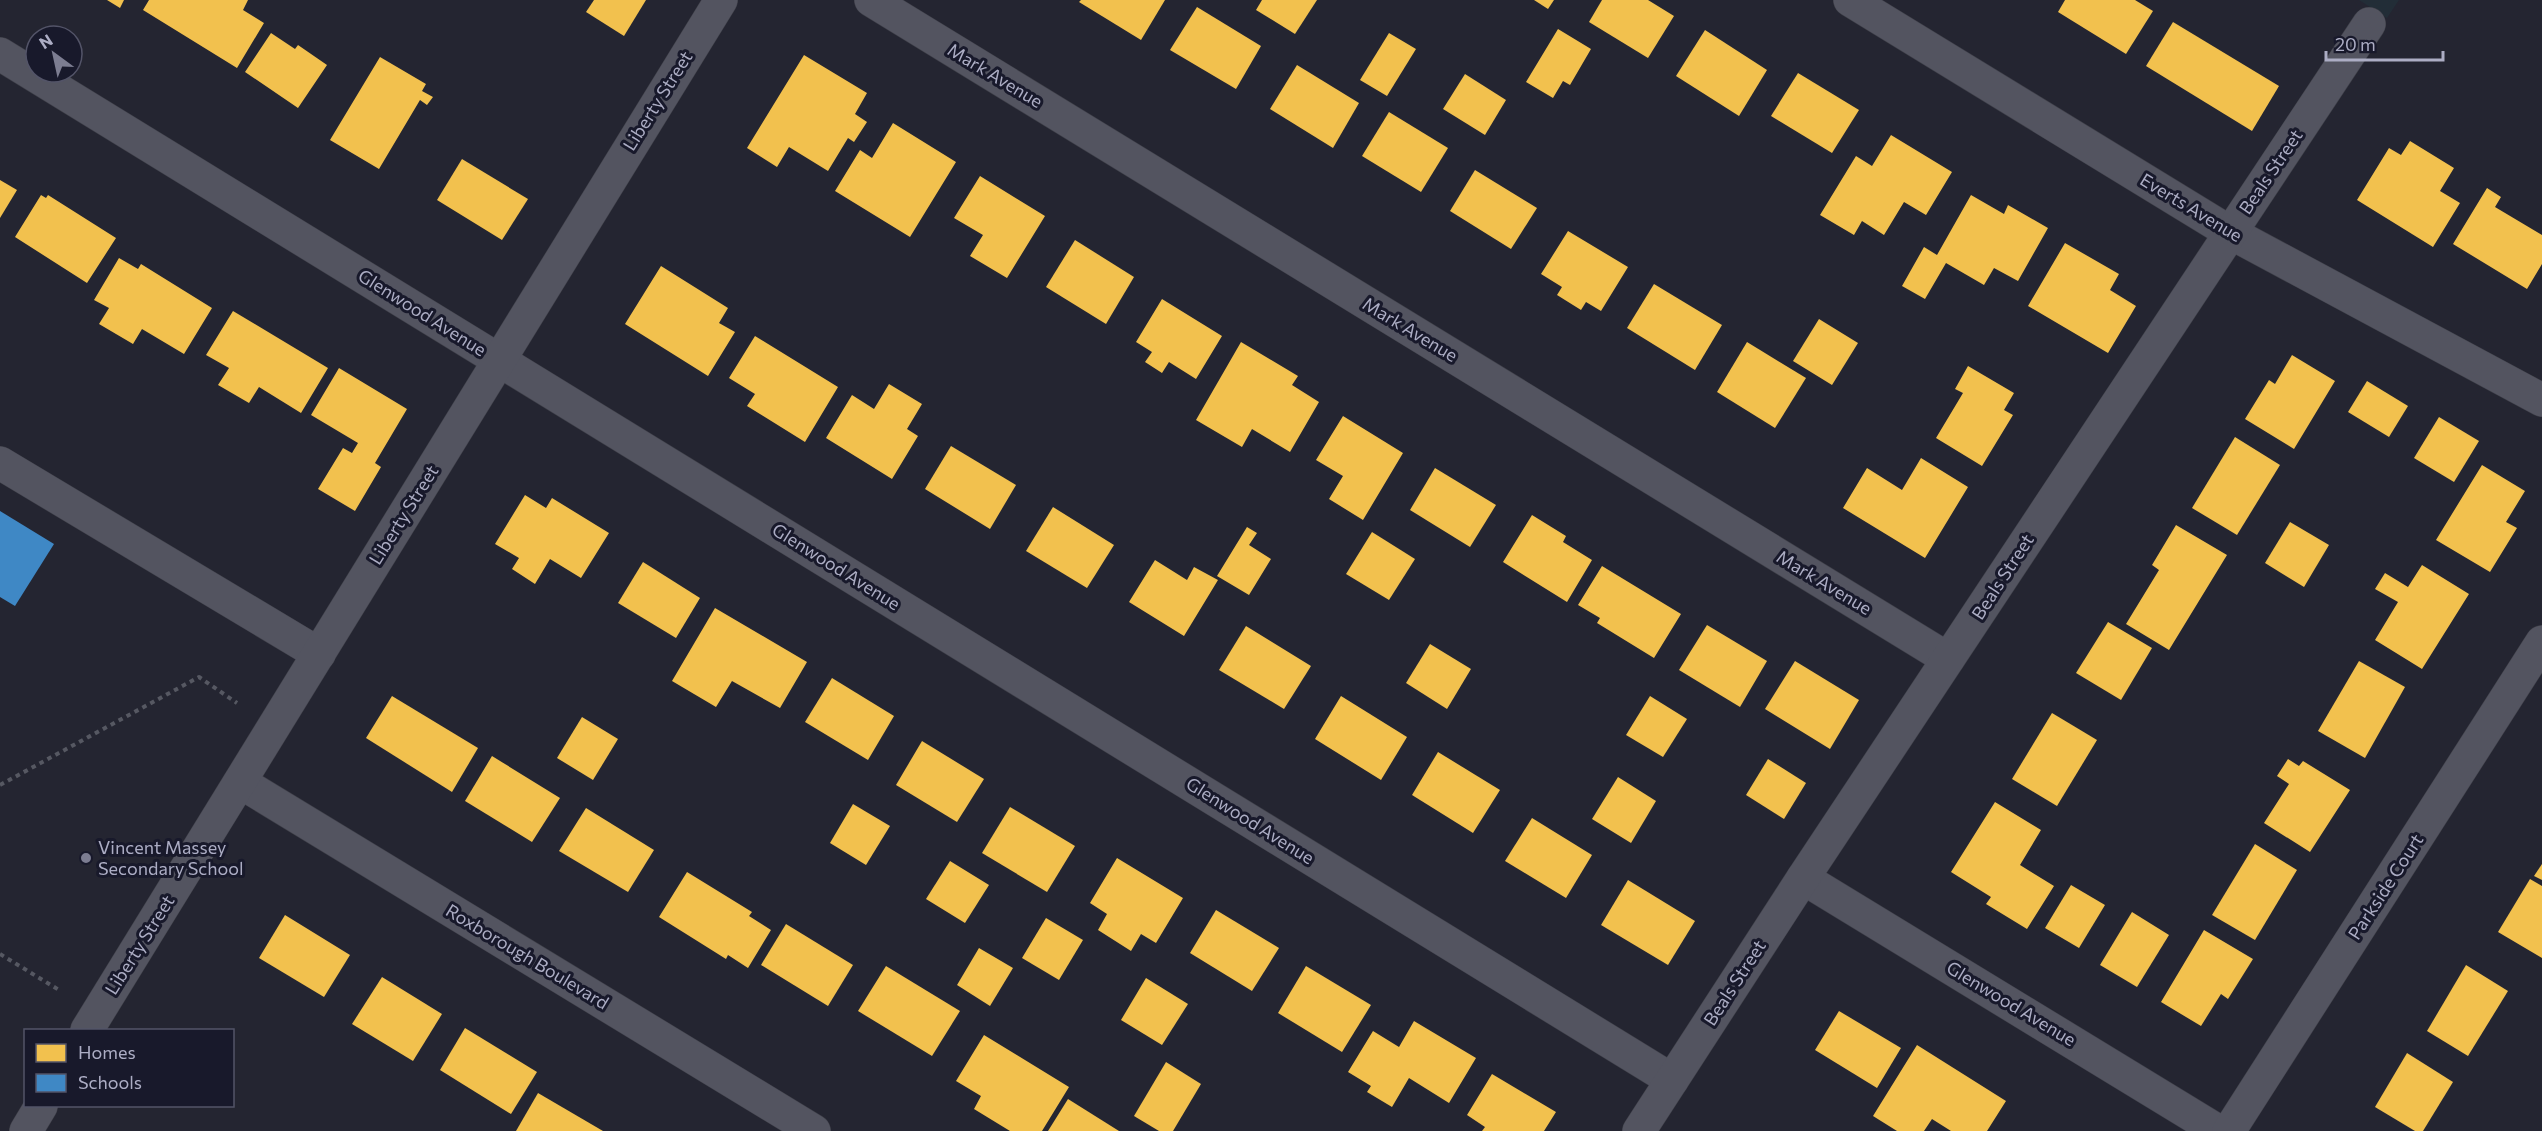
<svg xmlns="http://www.w3.org/2000/svg" width="2542" height="1131" viewBox="0 0 2542 1131" font-family="Commissioner,sans-serif">
<style>
.green{fill:#222d37}
.homes{fill:#f2c14e}
.schools{fill:#3f88c5}
.lines{fill:none;stroke-linecap:round;stroke-linejoin:round}
.minor-casing{stroke:#3e3f48;stroke-width:34}
.path{stroke:#565862;stroke-width:4;stroke-dasharray:4.5 4.5;stroke-linecap:butt}
.minor{stroke:#535460;stroke-width:33}
.poi-dot{fill:#7c7d91;stroke:#18192b;stroke-width:2}
.labels{text-anchor:middle;stroke-width:6;stroke-linejoin:round;paint-order:stroke}
.street-label{font-size:18px;fill:#acadc4;stroke:#18192b}
.poi-label{font-size:18px;fill:#acadc4;stroke:#18192b;text-anchor:start}
</style>
<rect width="100%" height="100%" fill="#242531"/>
<path class="green" d="M2359 0H2399L2387 18Z"/>
<g class="homes">
<path d="M107 0H124L120 8Z"/>
<path d="M149 0H248L243 10 264 23 237 68 143 10Z"/>
<path d="M594 0H646L624 36 586 12Z"/>
<path d="M1081 0H1165L1141 40 1079 2Z"/>
<path d="M1262 0H1317L1295 34 1256 10Z"/>
<path d="M1534 0H1554L1548 9Z"/>
<path d="M1602 0H1648L1674 16 1648 58 1589 22Z"/>
<path d="M2065 0H2135L2153 11 2126 54 2058 12Z"/>
<path d="M1197 7 1261 46 1236 89 1170 50Z"/>
<path d="M2173 22 2279 86 2252 131 2146 66Z"/>
<path d="M1558 29 1591 49 1570 85 1563 81 1553 98 1526 82Z"/>
<path d="M1705 30 1767 70 1739 116 1676 76Z"/>
<path d="M271 33 295 49 298 45 327 65 298 108 245 72Z"/>
<path d="M1389 33 1416 49 1387 96 1360 80Z"/>
<path d="M804 55 867 93 855 114 867 122 854 142 848 138 828 171 789 147 777 167 747 148Z"/>
<path d="M380 57 426 84 422 91 433 97 427 105 420 100 379 169 330 140Z"/>
<path d="M1297 65 1359 103 1333 148 1270 109Z"/>
<path d="M1798 73 1859 110 1832 153 1771 116Z"/>
<path d="M1465 74 1506 100 1485 135 1443 109Z"/>
<path d="M1389 112 1448 148 1421 192 1362 156Z"/>
<path d="M893 123 956 162 910 237 835 191 860 150 872 158Z"/>
<path d="M1891 135 1952 172 1926 215 1904 202 1884 235 1862 221 1854 235 1820 215 1856 156 1872 166Z"/>
<path d="M2410 141 2454 168 2440 191 2460 203 2433 247 2357 200 2389 148 2401 155Z"/>
<path d="M462 159 528 199 502 240 437 200Z"/>
<path d="M1475 170 1537 208 1511 249 1450 211Z"/>
<path d="M980 176 1045 216 1007 278 970 256 983 235 954 218Z"/>
<path d="M0 180 17 190 0 218Z"/>
<path d="M2487 188 2501 197 2495 207 2542 235V264L2527 289 2453 244Z"/>
<path d="M41 195 46 198 48 195 116 238 87 283 15 237Z"/>
<path d="M1971 195 2004 214 2008 205 2048 228 2018 281 1994 268 1984 285 1946 263 1925 299 1902 286 1924 247 1937 255Z"/>
<path d="M1568 231 1628 267 1601 311 1586 302 1581 310 1557 295 1562 287 1541 274Z"/>
<path d="M1075 240 1134 277 1106 324 1046 287Z"/>
<path d="M2065 243 2119 274 2110 290 2136 306 2108 353 2028 306Z"/>
<path d="M119 258 138 269 141 264 212 308 184 354 142 329 133 344 99 324 109 308 94 300Z"/>
<path d="M661 266 728 308 719 323 735 332 708 376 625 324Z"/>
<path d="M1654 284 1722 325 1695 370 1627 328Z"/>
<path d="M1162 299 1222 336 1196 379 1169 362 1162 373 1145 362 1152 352 1136 342Z"/>
<path d="M233 311 328 368 301 413 259 387 249 403 218 385 229 368 206 355Z"/>
<path d="M1819 319 1858 343 1832 385 1793 361Z"/>
<path d="M755 336 838 387 805 442 747 406 755 394 729 378Z"/>
<path d="M1241 342 1298 376 1292 385 1319 402 1290 452 1252 429 1242 447 1196 420Z"/>
<path d="M1747 342 1806 378 1775 428 1717 392Z"/>
<path d="M2292 355 2335 381 2294 449 2245 419 2269 380 2275 384Z"/>
<path d="M1968 366 2014 393 2004 410 2013 415 1982 466 1936 438 1963 393 1955 389Z"/>
<path d="M339 368 407 409 375 463 381 467 355 511 318 489 343 448 352 453 358 443 311 415Z"/>
<path d="M2367 381 2408 406 2389 437 2348 412Z"/>
<path d="M889 384 922 404 907 429 918 436 892 479 826 438 852 395 874 409Z"/>
<path d="M1343 416 1403 453 1363 520 1329 499 1343 476 1316 460Z"/>
<path d="M2439 417 2479 441 2454 482 2414 458Z"/>
<path d="M2235 437 2280 465 2237 535 2192 508Z"/>
<path d="M951 446 1016 485 990 529 925 489Z"/>
<path d="M1921 458 1968 487 1925 558 1843 508 1867 468 1902 490Z"/>
<path d="M2482 465 2525 491 2506 522 2517 528 2490 572 2436 540Z"/>
<path d="M1435 468 1496 505 1470 547 1410 510Z"/>
<path d="M525 495 546 508 552 498 609 533 581 578 550 559 535 584 512 569 519 558 495 544Z"/>
<path d="M1053 507 1114 545 1087 588 1026 551Z"/>
<path d="M1532 515 1566 536 1563 542 1592 560 1567 602 1503 562Z"/>
<path d="M2290 522 2329 545 2304 587 2265 563Z"/>
<path d="M2176 525 2227 555 2169 650 2126 624 2159 570 2152 565Z"/>
<path d="M1247 527 1257 533 1249 545 1271 559 1249 595 1217 576Z"/>
<path d="M1372 532 1415 559 1389 600 1346 574Z"/>
<path d="M1155 560 1187 580 1194 567 1218 580 1184 636 1129 602Z"/>
<path d="M643 562 700 598 676 638 618 603Z"/>
<path d="M2422 565 2469 594 2422 669 2375 640 2398 602 2375 589 2385 573 2408 587Z"/>
<path d="M1602 566 1681 614 1654 658 1597 623 1600 618 1578 605Z"/>
<path d="M715 608 807 662 780 708 732 681 716 707 672 681Z"/>
<path d="M2108 622 2152 648 2121 700 2076 673Z"/>
<path d="M1707 625 1767 661 1740 707 1679 670Z"/>
<path d="M1246 626 1311 666 1284 709 1219 670Z"/>
<path d="M1430 644 1471 669 1447 709 1406 683Z"/>
<path d="M1795 661 1859 700 1830 749 1765 709Z"/>
<path d="M2359 661 2405 687 2365 758 2318 731Z"/>
<path d="M832 678 894 716 868 760 805 722Z"/>
<path d="M392 696 478 748 452 792 366 738Z"/>
<path d="M1341 696 1407 737 1381 780 1315 739Z"/>
<path d="M1650 696 1687 719 1663 757 1626 735Z"/>
<path d="M2052 713 2097 740 2057 806 2012 779Z"/>
<path d="M582 717 618 739 593 780 557 758Z"/>
<path d="M922 741 984 779 957 822 896 785Z"/>
<path d="M1438 752 1500 790 1473 833 1412 795Z"/>
<path d="M492 756 560 798 532 842 465 801Z"/>
<path d="M1768 759 1806 783 1784 819 1746 795Z"/>
<path d="M2288 759 2299 766 2303 761 2350 790 2310 852 2264 823 2289 784 2277 776Z"/>
<path d="M1618 777 1656 801 1631 843 1592 819Z"/>
<path d="M1995 802 2041 830 2020 865 2054 886 2027 929 1986 904 1991 897 1951 872Z"/>
<path d="M853 804 890 826 866 865 830 843Z"/>
<path d="M1010 807 1075 846 1047 892 982 853Z"/>
<path d="M586 808 654 850 628 892 559 851Z"/>
<path d="M1532 818 1592 855 1566 898 1505 861Z"/>
<path d="M2255 844 2297 870 2255 940 2212 915Z"/>
<path d="M1117 858 1183 898 1156 943 1141 934 1131 951 1098 930 1107 914 1090 903Z"/>
<path d="M950 861 989 885 965 923 926 899Z"/>
<path d="M2542 864V880L2534 876Z"/>
<path d="M687 872 752 912 749 916 771 930 748 968 728 955 726 959 659 917Z"/>
<path d="M2530 879 2542 886V958L2498 932Z"/>
<path d="M1628 880 1695 921 1668 965 1601 925Z"/>
<path d="M2071 885 2105 905 2079 948 2045 928Z"/>
<path d="M1216 910 1279 948 1252 991 1190 953Z"/>
<path d="M2132 912 2169 935 2137 987 2100 965Z"/>
<path d="M285 915 350 955 324 997 259 958Z"/>
<path d="M1046 918 1083 940 1059 980 1022 958Z"/>
<path d="M786 924 853 965 828 1006 761 965Z"/>
<path d="M2204 930 2253 959 2228 999 2221 994 2201 1026 2161 1002Z"/>
<path d="M979 948 1013 968 990 1006 957 985Z"/>
<path d="M2466 965 2508 991 2468 1056 2427 1031Z"/>
<path d="M886 966 960 1011 932 1056 858 1011Z"/>
<path d="M1306 966 1371 1005 1342 1052 1278 1013Z"/>
<path d="M382 977 442 1014 413 1061 352 1024Z"/>
<path d="M1146 978 1188 1004 1162 1045 1121 1020Z"/>
<path d="M1839 1011 1901 1048 1877 1088 1815 1050Z"/>
<path d="M1414 1021 1476 1058 1449 1103 1409 1078 1392 1107 1367 1092 1371 1086 1348 1072 1373 1031 1399 1047Z"/>
<path d="M465 1028 537 1072 511 1114 440 1070Z"/>
<path d="M984 1035 1069 1087 1042 1131H1010L974 1109 981 1096 956 1081Z"/>
<path d="M1917 1045 2006 1101 1987 1131H1951L1932 1119 1924 1131H1897L1873 1116Z"/>
<path d="M2407 1053 2453 1082 2423 1131H2415L2375 1107Z"/>
<path d="M1166 1062 1201 1084 1173 1131H1159L1134 1116Z"/>
<path d="M1492 1074 1556 1112 1544 1131H1482L1485 1127 1467 1115Z"/>
<path d="M538 1093 603 1131H516Z"/>
<path d="M1068 1099 1119 1131H1048Z"/>
</g>
<path class="schools" d="M0 511 54 544 15 606 0 597Z"/>
<g class="lines">
<defs>
<g id="minor">
<path d="M871 0 1948 659"/>
<path d="M1850 0 2231 233 2542 400"/>
<path d="M0 54 1672 1080"/>
<path d="M0 463 319 654"/>
<path d="M240 782 814 1131"/>
<path d="M1803 878 2218 1131"/>
<path d="M87 1030 721 0"/>
<path d="M26 1131 41 1106"/>
<path d="M1639 1131 1803 878 2369 24"/>
<path d="M2229 1131 2542 642"/>
</g>
</defs>
<use href="#minor" class="minor-casing"/>
<g class="path">
<path d="M0 785 199 677 237 703"/>
<path d="M0 954 59 990"/>
</g>
<use href="#minor" class="minor"/>
</g>
<circle class="poi-dot" cx="86" cy="858" r="6"/>
<g class="labels">
<g class="street-label">
<text transform="translate(995 76) rotate(31)" y="6">Mark Avenue</text>
<text transform="translate(658 101) rotate(-58)" y="6">Liberty Street</text>
<text transform="translate(2271 172) rotate(-56)" y="6">Beals Street</text>
<text transform="translate(2191 208) rotate(31)" y="6">Everts Avenue</text>
<text transform="translate(422 313) rotate(32)" y="6">Glenwood Avenue</text>
<text transform="translate(1410 330) rotate(31)" y="6">Mark Avenue</text>
<text transform="translate(404 515) rotate(-58)" y="6">Liberty Street</text>
<text transform="translate(836 567) rotate(32)" y="6">Glenwood Avenue</text>
<text transform="translate(2003 577) rotate(-57)" y="6">Beals Street</text>
<text transform="translate(1824 583) rotate(31)" y="6">Mark Avenue</text>
<text transform="translate(1250 821) rotate(32)" y="6">Glenwood Avenue</text>
<text transform="translate(2386 887) rotate(-57)" y="6">Parkside Court</text>
<text transform="translate(140 945) rotate(-58)" y="6">Liberty Street</text>
<text transform="translate(527 957) rotate(31)" y="6">Roxborough Boulevard</text>
<text transform="translate(1735 983) rotate(-57)" y="6">Beals Street</text>
<text transform="translate(2011 1004) rotate(31)" y="6">Glenwood Avenue</text>
</g>
<g class="poi-label">
<text x="98" y="854">Vincent Massey<tspan x="98" dy="21">Secondary School</tspan></text>
</g>
</g>
<rect x="24" y="1029" width="210" height="78" fill="#18192b" stroke="#535468" stroke-width="1.5"/>
<rect x="36" y="1044" width="30" height="18" fill="#f2c14e" stroke="#535468" stroke-width="1.5"/>
<text x="78" y="1059" font-size="18" fill="#acadc4">Homes</text>
<rect x="36" y="1074" width="30" height="18" fill="#3f88c5" stroke="#535468" stroke-width="1.5"/>
<text x="78" y="1089" font-size="18" fill="#acadc4">Schools</text>
<g transform="translate(54 54) rotate(327)"><circle r="28" fill="#18192b" stroke="#535468" stroke-width="1.5"/>
<path d="M0-4.5L10 22L0 15L-10 22Z" fill="#7c7d91"/>
<text y="-9" font-size="16" font-weight="bold" text-anchor="middle" fill="#acadc4">N</text>
</g>
<path d="M2326 51v9h117v-9" fill="none" stroke="#acadc4" stroke-width="3"/>
<text x="2335" y="51" font-size="18" fill="#acadc4" stroke="#18192b" stroke-width="4.5" paint-order="stroke">20 m</text>
</svg>
